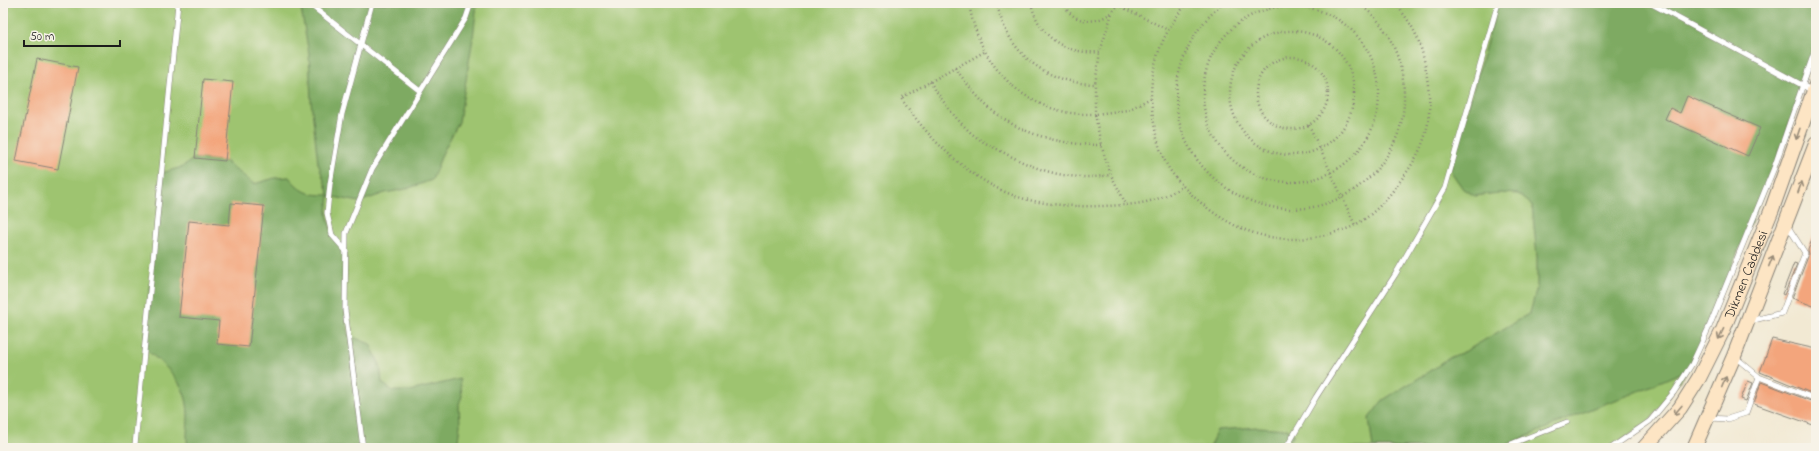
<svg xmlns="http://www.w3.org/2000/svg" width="1819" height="451" viewBox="0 0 1819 451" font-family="'Indie Flower',sans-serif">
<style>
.green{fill:#9ec46f;stroke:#5d7046}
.forest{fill:#7eaa62;stroke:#4d633f}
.building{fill:#f3a57c}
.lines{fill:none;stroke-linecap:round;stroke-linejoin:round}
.lane-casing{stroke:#878278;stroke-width:6}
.secondary-casing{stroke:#878278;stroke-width:16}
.path{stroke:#878278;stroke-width:2.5;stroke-dasharray:1 3;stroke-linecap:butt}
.lane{stroke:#fff;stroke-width:5}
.secondary{stroke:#fde5c4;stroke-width:14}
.oneway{stroke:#988b78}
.labels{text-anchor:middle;stroke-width:3.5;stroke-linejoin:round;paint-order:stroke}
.street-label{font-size:14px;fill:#1c1c1c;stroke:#f7f3e8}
</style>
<rect width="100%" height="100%" fill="#f7f3e8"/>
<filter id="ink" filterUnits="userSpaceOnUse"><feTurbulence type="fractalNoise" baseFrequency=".025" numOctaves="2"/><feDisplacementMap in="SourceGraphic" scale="8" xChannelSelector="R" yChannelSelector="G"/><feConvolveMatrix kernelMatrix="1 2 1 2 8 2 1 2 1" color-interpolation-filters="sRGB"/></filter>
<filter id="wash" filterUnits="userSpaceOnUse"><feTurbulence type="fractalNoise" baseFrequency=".012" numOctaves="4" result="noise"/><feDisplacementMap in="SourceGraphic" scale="16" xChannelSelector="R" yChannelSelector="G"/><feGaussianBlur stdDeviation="0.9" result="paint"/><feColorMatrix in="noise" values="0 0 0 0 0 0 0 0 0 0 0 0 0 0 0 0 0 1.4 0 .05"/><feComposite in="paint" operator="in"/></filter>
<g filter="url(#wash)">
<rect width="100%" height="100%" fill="#f2e9d3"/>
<path class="green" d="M3 3H1816L1692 364 1650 421 1611 448H3Z"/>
<g class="forest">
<path d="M300 3H477L473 38 459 122 443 152 432 180 406 189 385 193 359 202 329 196 327 213 332 235 346 251 345 310 348 335 370 344 380 365 382 383 393 391H410L460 379 462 396 459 404 460 425 457 448H188C185 434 190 418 187 404 183 379 162 363 144 348L162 173 182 167 195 158 225 161 254 184 275 178 289 177C302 193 309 195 329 195L318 163 311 101 309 54Z"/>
<path d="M1498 3H1816V47L1774 168 1689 369 1632 394 1593 408 1500 448H1373L1369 418 1383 400 1432 370 1449 358 1466 351 1530 313 1537 287V257L1532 205 1518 194 1498 193 1475 196 1463 189 1450 170Z"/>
<path d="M1258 427 1287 429 1294 434 1286 448H1209L1217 430Z"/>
</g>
<g id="blocks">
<g class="building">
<path d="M37 59 78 67 58 169 16 161Z"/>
<path d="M203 79 233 82 225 161 195 158Z"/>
<path d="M1687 96 1760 128 1748 156 1665 119 1670 108 1680 113Z"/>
<path d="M231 203 264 206 249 347 217 344 219 321 179 317 189 221 229 225Z"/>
<path d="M1815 232H1816V307L1792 298 1809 254 1808 250Z"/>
<path d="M1794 263 1797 264 1784 295 1782 294Z"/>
<path d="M1772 339 1816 349V395L1760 372Z"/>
<path d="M1748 381 1753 383 1746 401 1741 399Z"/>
<path d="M1761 382 1816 403V426L1754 404Z"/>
</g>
</g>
</g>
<g filter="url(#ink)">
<use href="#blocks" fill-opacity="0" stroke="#878278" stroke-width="1"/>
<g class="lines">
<defs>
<g id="lane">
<path d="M308 3 420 91"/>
<path d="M1650 3 1813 91"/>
<path d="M346 251 332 235 327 213 330 184 342 114 372 3"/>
<path d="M1750 321 1782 313 1805 253 1787 225"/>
<path d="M1759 377 1816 399"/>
<path d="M1709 418 1727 419 1746 413 1759 377 1734 356"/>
<path d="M3 447 12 448"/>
<path d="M131 448 135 445 178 3"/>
<path d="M363 448 345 310 346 233 372 169 466 18 471 3"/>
<path d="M1286 448 1316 397 1395 275 1445 188 1498 3"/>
<path d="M1501 448 1567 422"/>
<path d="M1611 448 1650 421 1674 392 1692 364 1709 327 1774 168 1816 47"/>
</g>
<g id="secondary">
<path id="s1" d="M1644 448 1680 408 1699 378 1723 330 1772 209 1816 85"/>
<path d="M1694 448 1734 356 1816 144"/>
</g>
</defs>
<use href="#lane" class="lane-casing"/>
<use href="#secondary" class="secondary-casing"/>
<g class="path">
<path d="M969 3C977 57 1014 104 1071 113 1079 114 1087 114 1095 114V84"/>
<path d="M997 3C1006 52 1046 84 1095 84L1100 52"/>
<path d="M1031 3C1039 37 1065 55 1100 52L1112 13"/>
<path d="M1063 3C1074 28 1107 25 1119 3"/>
<path d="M1224 3C1207 16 1194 33 1186 52 1139 160 1273 257 1363 183 1388 162 1404 132 1404 99 1405 64 1389 22 1357 3"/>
<path d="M1118 5 1168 30"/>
<circle cx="1291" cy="94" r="88"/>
<circle cx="1292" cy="93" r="62"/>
<path d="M984 52 901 98C928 139 971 181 1018 197 1044 205 1075 207 1102 206 1135 205 1155 204 1183 186"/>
<circle cx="1292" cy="93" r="36"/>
<path d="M955 68C965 81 975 95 987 106 1018 134 1060 145 1101 145"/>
<path d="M930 82C941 98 952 115 966 128 975 138 987 144 999 150 1035 170 1068 182 1110 175"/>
<path d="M1151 98C1153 120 1156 145 1167 165 1175 179 1187 191 1199 201 1239 236 1285 248 1336 232 1342 230 1348 229 1353 226 1373 216 1388 198 1401 180 1424 150 1433 124 1428 85 1424 52 1418 28 1394 3"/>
<path d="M1309 125 1355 225"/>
<path d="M1127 206 1111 175 1101 145 1095 114 1128 110 1151 98C1151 61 1164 31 1187 3"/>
</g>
<use href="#lane" class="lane"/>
<use href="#secondary" class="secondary"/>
</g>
<defs><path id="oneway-shaft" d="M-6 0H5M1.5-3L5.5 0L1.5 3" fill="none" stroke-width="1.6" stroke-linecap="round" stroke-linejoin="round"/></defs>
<g class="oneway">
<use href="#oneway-shaft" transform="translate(1798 134) rotate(109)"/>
<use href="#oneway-shaft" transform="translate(1800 187) rotate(-70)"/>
<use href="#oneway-shaft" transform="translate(1771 261) rotate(-68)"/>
<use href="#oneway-shaft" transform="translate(1721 334) rotate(116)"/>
<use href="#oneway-shaft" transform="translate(1724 382) rotate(-68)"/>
<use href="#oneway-shaft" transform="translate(1678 410) rotate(130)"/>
</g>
</g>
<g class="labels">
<g class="street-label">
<text dy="5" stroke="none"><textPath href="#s1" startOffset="203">Dikmen Caddesi</textPath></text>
</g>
</g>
<rect width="1819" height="451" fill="none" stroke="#f7f3e8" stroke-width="16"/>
<path d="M24 40v6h96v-6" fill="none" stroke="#1c1c1c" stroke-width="2"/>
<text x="30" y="40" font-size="12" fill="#1c1c1c" stroke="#f7f3e8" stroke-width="3" paint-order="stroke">50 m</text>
</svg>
